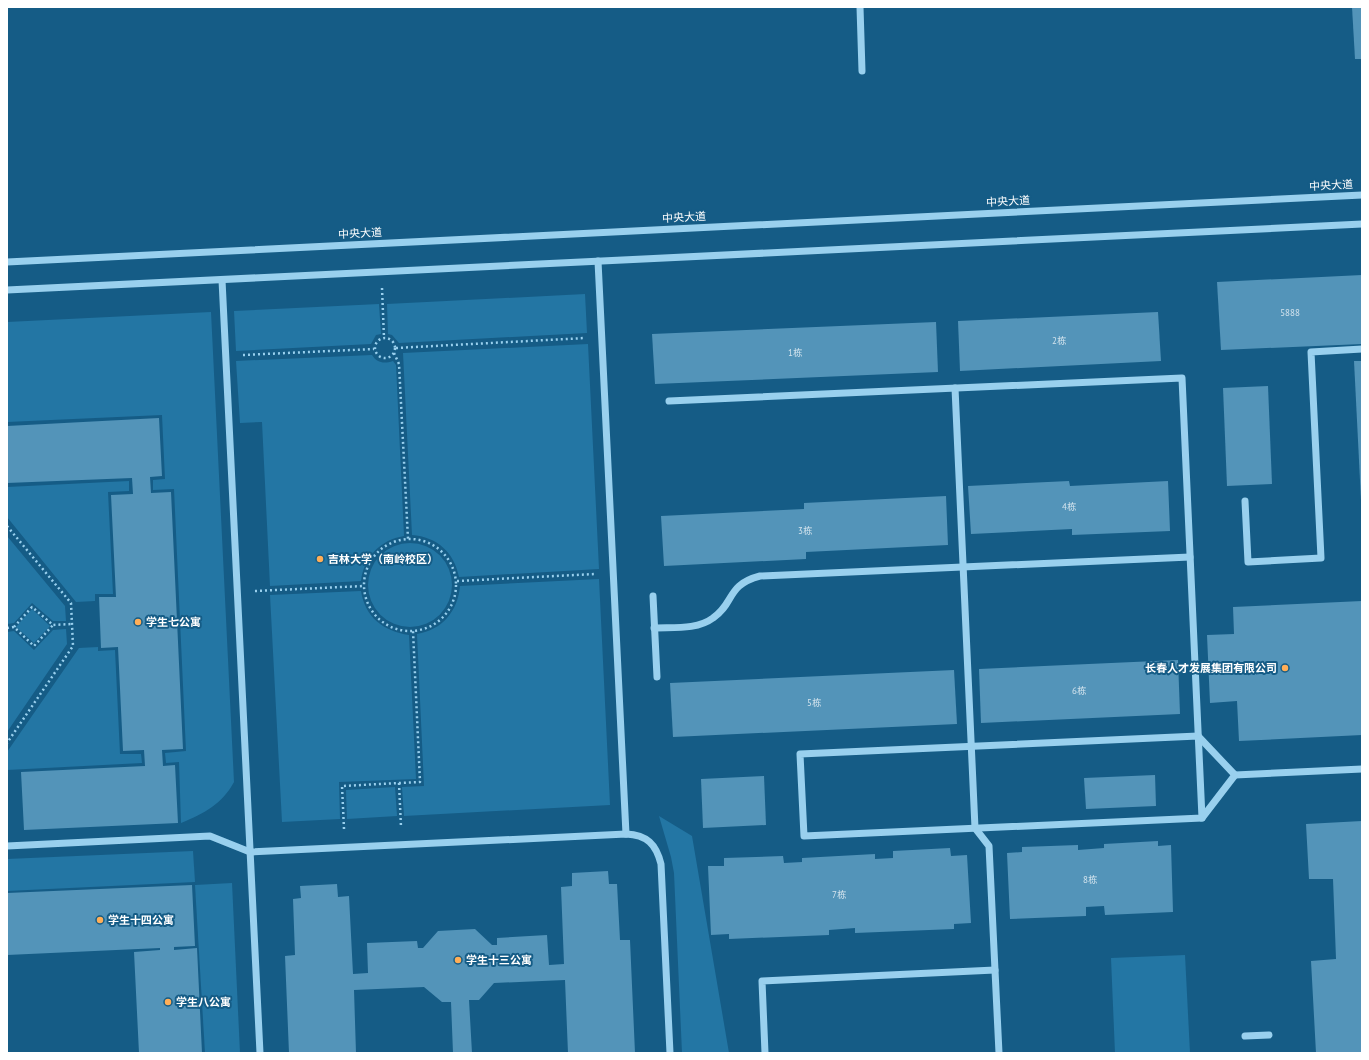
<svg xmlns="http://www.w3.org/2000/svg" width="1369" height="1060" viewBox="0 0 1369 1060" font-family="'PT Sans','Noto Sans SC',sans-serif">
<style>
.green{fill:#2376a4}
.building{fill:#5394b9}
.lines{fill:none;stroke-linecap:round;stroke-linejoin:round}
.path{stroke:#99d0ee;stroke-width:2.5;stroke-dasharray:2 3;stroke-linecap:butt}
.minor{stroke:#99d0ee;stroke-width:7}
.poi-dot{fill:#ffae57;stroke:#155c86;stroke-width:1.5}
.labels{text-anchor:middle;stroke-width:4;stroke-linejoin:round;paint-order:stroke}
.number-label{font-size:9px;fill:#d4e4ee}
.street-label{font-size:11px;fill:#fff;stroke:#155c86}
.poi-label{font-size:11px;font-weight:bold;fill:#fff;stroke:#155c86;text-anchor:start}
</style>
<rect width="100%" height="100%" fill="#155c86"/>
<g class="green">
<path d="M585 294 587 333 399 343 392 335 388 334 387 304Z"/>
<path d="M379 304 381 334 376 335 371 344 236 351 234 311Z"/>
<path d="M211 312 234 782C222 804 205 813 181 823L179 762 166 763 165 753 186 751 174 489 153 490V480L165 479 162 415 7 422V322Z"/>
<path d="M588 344 599 569 459 577C454 552 437 537 412 535L403 353Z"/>
<path d="M372 355C377 363 384 364 393 361L396 365 404 536C380 540 364 557 361 581L270 586 262 422 240 423 236 361Z"/>
<path d="M129 481V491L108 492 113 594H95V601L76 602 7 517V487Z"/>
<path d="M7 536 65 606 66 621H53L32 603 14 623 7 624Z"/>
<circle cx="410" cy="585" r="42"/>
<path d="M599 579 610 805 404 816 402 787 424 786 417 634C442 630 458 611 460 586Z"/>
<path d="M361 591C365 617 383 631 409 635L416 779 339 782 340 819 282 822 270 595Z"/>
<path d="M32 609 50 626 34 643 16 627Z"/>
<path d="M66 629 67 644 7 732V632L14 631 34 650 53 630Z"/>
<path d="M98 647V651L115 650 120 754H141L142 763 7 770V752L79 648Z"/>
<path d="M395 787 397 816 347 819 346 790Z"/>
<path d="M659 816 692 836 729 1053H682L674 873 671 857Z"/>
<path d="M193 851 195 882 7 891V859Z"/>
<path d="M232 883 240 1053H205L195 885Z"/>
<path d="M1185 955 1190 1053H1115L1111 958Z"/>
</g>
<g class="building">
<path d="M1352 7H1362V59H1355Z"/>
<path d="M1362 275V344L1221 350 1217 282Z"/>
<path d="M1158 312 1161 361 960 371 958 321Z"/>
<path d="M936 322 938 372 655 384 652 334Z"/>
<path d="M1354 361H1362V500H1361Z"/>
<path d="M1268 386 1272 484 1227 486 1223 388Z"/>
<path d="M159 418 162 476 150 477 151 493 171 492 183 749 162 750 163 766 175 765 178 823 24 830 21 772 145 766 144 750 123 751 118 647 101 648 99 597H116L111 495 133 494 132 478 7 483V426Z"/>
<path d="M1069 481 1070 486 1168 481 1170 531 1072 535V529L971 534 968 486Z"/>
<path d="M946 496 948 545 806 552V559L664 566 661 516 804 509V503Z"/>
<path d="M1362 601V735L1239 741 1237 701 1210 703 1207 635 1234 634 1233 607Z"/>
<path d="M1178 660 1180 714 981 723 979 669Z"/>
<path d="M954 670 957 724 673 737 670 683Z"/>
<path d="M1155 775 1156 806 1086 809 1084 778Z"/>
<path d="M764 776 766 825 703 828 701 779Z"/>
<path d="M1362 821V1053H1316L1311 961 1336 959 1333 879H1309L1306 824Z"/>
<path d="M1158 841V846L1171 845 1173 912 1105 915 1104 906 1086 907V916L1010 919 1007 853 1022 852V847L1078 845V850L1104 848V844Z"/>
<path d="M950 848 951 856 967 855 971 923 954 924V929L855 933V928L829 930V935L729 939V934L711 935 708 866H724V858L783 856 784 863 802 862V858L875 854V859L893 858V851Z"/>
<path d="M608 871 609 884H617L620 940H630L635 1053H568L565 980 494 983 479 1000H469L472 1053H453L451 1002H442L424 987 354 990 356 1053H289L285 956 295 955 293 899 301 898 300 886 337 884 338 897 349 896 353 974 368 973 367 943 417 941 418 948H423L438 931 475 929 492 945H497V938L547 935 549 965 564 964 561 887 572 886V873Z"/>
<path d="M192 885 195 946 174 947V950L197 948 202 1053H139L134 952 160 950V948L7 955V893Z"/>
</g>
<g class="lines">
<g class="path">
<path d="M382 288 384 338"/>
<circle cx="385" cy="348" r="10"/>
<path d="M396 348 585 338"/>
<path d="M394 353 399 364 408 539"/>
<path d="M243 355 374 349"/>
<path d="M7 526 71 603 73 646 7 743"/>
<circle cx="410" cy="585" r="46"/>
<path d="M457 581 595 574"/>
<path d="M255 591 364 586"/>
<path d="M14 627 32 607 53 625 72 624"/>
<path d="M7 628 14 627 34 646 53 625"/>
<path d="M399 783 401 827"/>
<path d="M344 829 342 786 420 782 413 631"/>
</g>
<g class="minor">
<path d="M860 7 862 71"/>
<path d="M598 261 626 834"/>
<path d="M7 262 1362 195"/>
<path d="M222 280 260 1053"/>
<path d="M7 290 1362 224"/>
<path d="M955 388 975 828 989 846 999 1053"/>
<path d="M669 401 1182 378 1202 818"/>
<path d="M1245 501 1248 562 1321 558 1311 352 1362 349"/>
<path d="M653 596 657 677"/>
<path d="M654 628C673 627 697 630 713 618 735 603 726 585 760 576L1190 557"/>
<path d="M1198 736 1235 775 1202 818 804 836 800 754Z"/>
<path d="M1235 775 1362 769"/>
<path d="M7 846 210 836 250 852 626 834C647 835 656 844 661 864L670 1053"/>
<path d="M1245 1036 1269 1035"/>
<path d="M765 1053 762 981 995 970"/>
</g>
</g>
<g class="poi-dot">
<circle cx="320" cy="559" r="4"/>
<circle cx="138" cy="622" r="4"/>
<circle cx="1285" cy="668" r="4"/>
<circle cx="100" cy="920" r="4"/>
<circle cx="458" cy="960" r="4"/>
<circle cx="168" cy="1002" r="4"/>
</g>
<g class="labels">
<g class="number-label">
<text x="1290" y="316">5888</text>
<text x="1059" y="344">2栋</text>
<text x="795" y="356">1栋</text>
<text x="1069" y="510">4栋</text>
<text x="805" y="534">3栋</text>
<text x="1079" y="694">6栋</text>
<text x="814" y="706">5栋</text>
<text x="1090" y="883">8栋</text>
<text x="839" y="898">7栋</text>
</g>
<g class="street-label">
<text transform="translate(1331 185) rotate(-3)" y="4">中央大道</text>
<text transform="translate(1008 201) rotate(-3)" y="4">中央大道</text>
<text transform="translate(684 217) rotate(-3)" y="4">中央大道</text>
<text transform="translate(360 233) rotate(-3)" y="4">中央大道</text>
</g>
<g class="poi-label">
<text x="328" y="563">吉林大学（南岭校区）</text>
<text x="146" y="626">学生七公寓</text>
<text x="1277" y="672" text-anchor="end">长春人才发展集团有限公司</text>
<text x="108" y="924">学生十四公寓</text>
<text x="466" y="964">学生十三公寓</text>
<text x="176" y="1006">学生八公寓</text>
</g>
</g>
<rect width="1369" height="1060" fill="none" stroke="#ffffff" stroke-width="16"/>
</svg>
